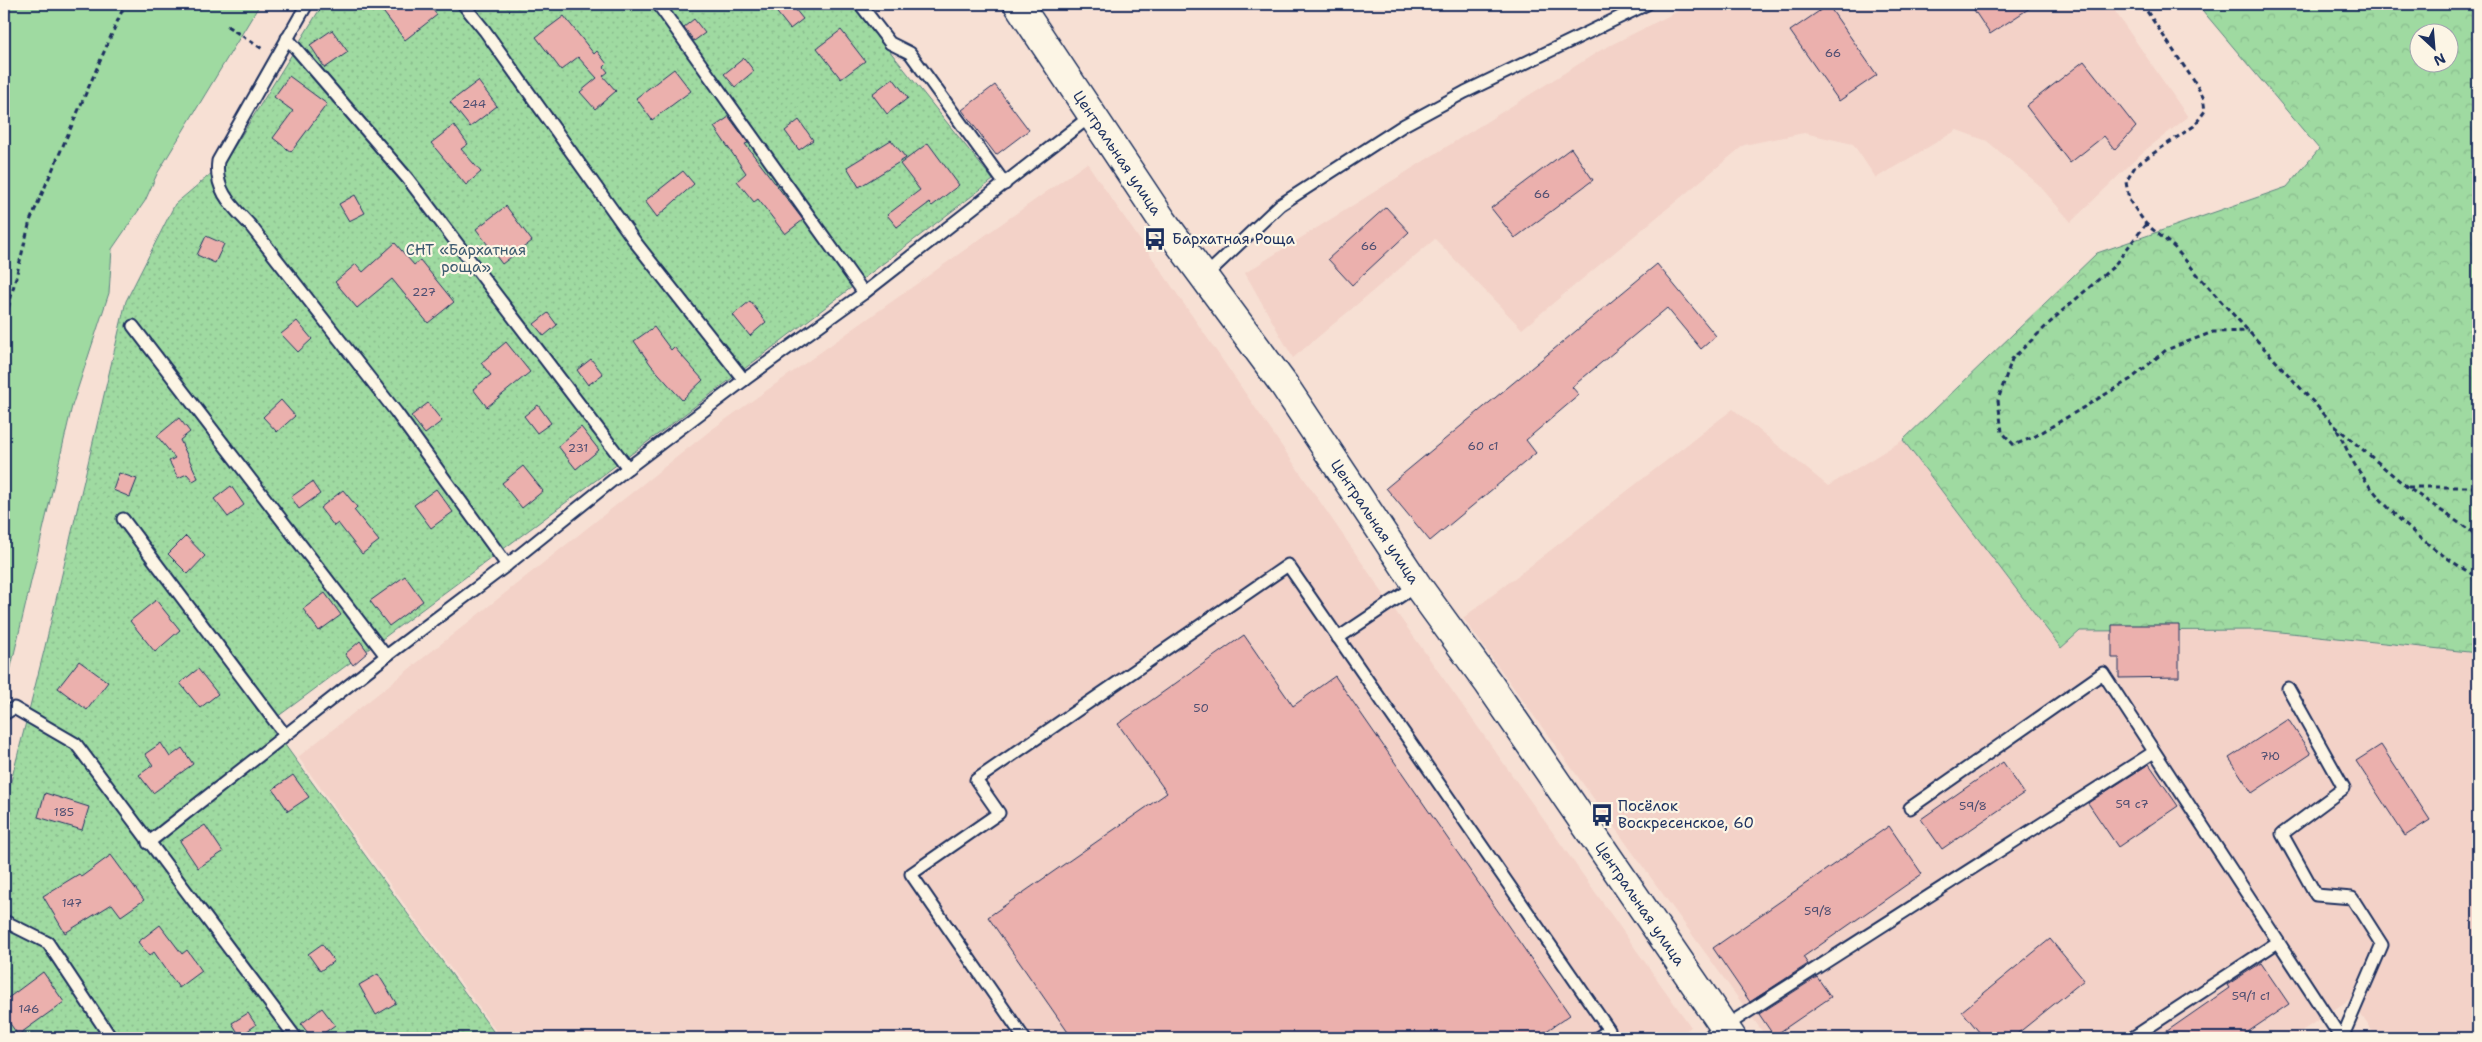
<svg xmlns="http://www.w3.org/2000/svg" width="2482" height="1042" viewBox="0 0 2482 1042" font-family="'Shantell Sans',sans-serif">
<style>
.built{fill:#f3d2c8}
.green{fill:#9fdaa1;stroke:#5d8480}
.forest{fill:url(#forest-crowns);stroke:#5d8480;fill-rule:evenodd}
.garden{fill:url(#garden-dots);stroke:#5d8480}
.building{fill:#ebb0ad;stroke:#1b2f5e}
.lines{fill:none;stroke-linecap:round;stroke-linejoin:round}
.service-casing{stroke:#1b2f5e;stroke-width:15}
.secondary-casing{stroke:#1b2f5e;stroke-width:31}
.path{stroke:#1b2f5e;stroke-width:3;stroke-dasharray:5 4;stroke-linecap:butt}
.service{stroke:#fcf5e5;stroke-width:11}
.secondary{stroke:#fcf5e5;stroke-width:28}
.labels{text-anchor:middle;stroke-width:4.5;stroke-linejoin:round;paint-order:stroke}
.number-label{font-size:12px;fill:#4f4f72}
.street-label{font-size:15px;fill:#1b2f5e;stroke:#fcf5e5}
.poi-label{font-size:15px;fill:#1b2f5e;stroke:#fcf5e5;text-anchor:start}
.park-label{font-size:15px;fill:#3c5a6f;stroke:#fcf5e5}
</style>
<defs>
<pattern id="forest-crowns" width="20" height="18" patternUnits="userSpaceOnUse" patternTransform="scale(1.25)"><rect width="20" height="18" fill="#9fdaa1"/><path d="M2 6a3 3 0 1 1 6 0M12 15a3 3 0 1 1 6 0" fill="none" stroke="#88bb8d"/></pattern>
<pattern id="garden-dots" width="8" height="8" patternUnits="userSpaceOnUse" patternTransform="scale(1.25)"><rect width="8" height="8" fill="#9fdaa1"/><path d="M2 2h.1M6 6h.1" fill="none" stroke="#88bb8d" stroke-width="1.8" stroke-linecap="round"/></pattern>
</defs>
<rect width="100%" height="100%" fill="#f7e0d4"/>
<filter id="ink" filterUnits="userSpaceOnUse"><feTurbulence type="fractalNoise" baseFrequency=".02" numOctaves="2"/><feDisplacementMap in="SourceGraphic" scale="10" xChannelSelector="R" yChannelSelector="G"/><feConvolveMatrix kernelMatrix="1 2 1 2 8 2 1 2 1" color-interpolation-filters="sRGB"/></filter>
<g filter="url(#ink)">
<g class="built">
<path d="M1692 4H2110L2188 117 2143 152 2071 222 2038 184 1987 141 1957 130 1876 178 1853 144 1804 133 1744 145 1522 329 1435 239 1293 358 1245 273 1601 50Z"/>
<path d="M1087 163 1389 602 1691 1027 1675 1038H501L298 757 711 430Z"/>
<path d="M1733 409 1828 486 1903 440 2061 648 2080 631 2262 630 2478 653V1038H2377L2350 999 2291 1038H1767L1463 618Z"/>
</g>
<path class="green" d="M4 4H260L157 174 145 201 112 249 109 293 72 406 4 697Z"/>
<path class="forest" d="M2197 4H2478V653L2262 630 2080 631 2061 648 1903 440 2097 253 2287 187 2319 149ZM2420 32H2450V62H2420Z"/>
<path class="garden" d="M323 4H852L993 180 673 423 269 723 498 1038H4V809L44 651 126 301 175 204 225 162Z"/>
<g class="building">
<path d="M377 4H428L437 15 405 40Z"/>
<path d="M770 4H791L803 19 790 29Z"/>
<path d="M1970 4H2036L1990 34Z"/>
<path d="M1828 5 1877 75 1839 101 1790 31Z"/>
<path d="M564 16 594 54 597 51 607 64 604 67 608 72 603 76 616 91 595 109 580 92 597 78 578 57 561 70 536 37Z"/>
<path d="M694 19 705 33 694 41 684 27Z"/>
<path d="M332 30 348 52 325 68 310 45Z"/>
<path d="M841 30 865 61 841 79 817 48Z"/>
<path d="M744 58 754 71 735 87 724 74Z"/>
<path d="M2084 61 2136 127 2115 150 2104 136 2070 163 2026 106Z"/>
<path d="M674 69 691 91 652 120 636 98Z"/>
<path d="M289 76 327 104 291 152 273 138 293 111 274 97Z"/>
<path d="M893 78 908 98 887 114 872 94Z"/>
<path d="M478 81 497 106 470 127 450 102Z"/>
<path d="M995 85 1029 130 996 155 962 110Z"/>
<path d="M729 117 748 143 745 144 803 220 785 234 758 199 754 202 737 181 746 173 714 127Z"/>
<path d="M799 120 813 140 799 150 785 131Z"/>
<path d="M454 125 468 144 461 149 481 172 466 185 431 143Z"/>
<path d="M891 140 906 158 859 187 847 167Z"/>
<path d="M928 143 959 185 932 206 929 203 897 227 887 215 920 190 900 164Z"/>
<path d="M1571 148 1593 180 1515 238 1491 208Z"/>
<path d="M683 171 694 184 657 217 645 201Z"/>
<path d="M355 195 365 213 349 221 339 204Z"/>
<path d="M506 206 532 241 502 264 476 229Z"/>
<path d="M1386 207 1409 232 1352 285 1328 259Z"/>
<path d="M206 236 224 244 215 263 197 255Z"/>
<path d="M395 243 414 265 420 260 454 302 428 323 392 279 357 308 335 282 356 264 363 272Z"/>
<path d="M1657 264 1716 336 1701 349 1667 308 1572 387 1579 395 1526 440 1536 453 1430 541 1386 488Z"/>
<path d="M750 301 766 322 750 336 733 315Z"/>
<path d="M548 313 557 325 544 336 534 324Z"/>
<path d="M297 321 312 339 298 352 281 334Z"/>
<path d="M654 327 671 350 674 347 703 380 682 400 651 365 634 341Z"/>
<path d="M506 342 530 372 487 407 473 389 491 375 481 363Z"/>
<path d="M591 359 603 374 588 385 577 370Z"/>
<path d="M281 400 295 416 277 432 263 417Z"/>
<path d="M428 403 442 421 425 434 411 416Z"/>
<path d="M538 405 551 423 537 433 524 416Z"/>
<path d="M179 418 190 432 180 440 198 478 193 481 187 474 178 478 169 461 175 458 157 436Z"/>
<path d="M581 427 599 450 576 469 558 446Z"/>
<path d="M523 466 543 491 522 508 502 483Z"/>
<path d="M119 473 137 479 130 497 113 490Z"/>
<path d="M312 482 320 494 299 509 291 497Z"/>
<path d="M231 486 244 505 228 517 214 499Z"/>
<path d="M436 489 453 512 431 528 414 505Z"/>
<path d="M343 490 357 507 354 510 379 541 362 554 338 523 334 526 320 508Z"/>
<path d="M186 536 205 556 188 574 168 554Z"/>
<path d="M405 576 423 601 389 626 370 601Z"/>
<path d="M325 593 341 615 319 631 303 609Z"/>
<path d="M156 600 180 630 155 652 130 621Z"/>
<path d="M2112 625H2179V677L2119 678V658H2112Z"/>
<path d="M1244 635 1293 706 1335 676 1570 1015 1536 1038H1072L988 917 1167 793 1118 724Z"/>
<path d="M360 641 368 652 353 665 345 654Z"/>
<path d="M79 661 108 682 87 710 58 688Z"/>
<path d="M198 669 218 694 200 708 180 683Z"/>
<path d="M2288 719 2311 754 2252 793 2229 758Z"/>
<path d="M161 743 170 757 182 748 193 764 153 793 139 775 153 765 145 754Z"/>
<path d="M2381 745 2430 820 2405 836 2356 761Z"/>
<path d="M2003 762 2024 793 1942 849 1921 819Z"/>
<path d="M2149 764 2178 806 2118 847 2088 803Z"/>
<path d="M293 775 309 797 288 811 273 789Z"/>
<path d="M45 793 89 807 82 830 38 817Z"/>
<path d="M205 825 223 852 198 868 180 841Z"/>
<path d="M1889 826 1922 874 1803 957 1808 964 1750 1002 1713 948Z"/>
<path d="M111 855 144 900 121 916 112 904 65 933 43 896 79 874 81 877Z"/>
<path d="M160 925 182 954 187 950 202 971 179 988 154 952 149 956 138 942Z"/>
<path d="M2050 939 2084 980 2012 1038H1984L1962 1011Z"/>
<path d="M322 944 334 961 320 971 308 954Z"/>
<path d="M2261 963 2289 1004 2239 1038H2157L2229 988 2227 985Z"/>
<path d="M43 972 64 1002 18 1035 4 1015V1001Z"/>
<path d="M378 974 396 1003 376 1015 359 985Z"/>
<path d="M1817 977 1831 997 1774 1036 1759 1014Z"/>
<path d="M322 1008 335 1025 317 1038H312L301 1024Z"/>
<path d="M248 1013 256 1025 240 1036 232 1023Z"/>
</g>
<g class="lines">
<defs>
<g id="service">
<path d="M307 4 218 161C214 190 232 206 250 225L396 412 507 565"/>
<path d="M463 4 485 31 636 243 744 380"/>
<path d="M658 4 864 293"/>
<path d="M860 4 890 43 910 53 1005 184"/>
<path d="M287 38 408 179 628 468"/>
<path d="M1204 277 1280 205 1404 125 1465 92 1647 4"/>
<path d="M133 326 386 656"/>
<path d="M123 519 285 735"/>
<path d="M1338 638 1417 585"/>
<path d="M2288 688 2344 788 2282 834 2316 895 2352 898 2382 945 2342 1038"/>
<path d="M4 714 14 708 76 744 296 1038"/>
<path d="M1910 808 2103 673 2341 1038"/>
<path d="M148 843 381 660 507 565 628 468 744 380 864 293 1092 115"/>
<path d="M4 921 48 943 111 1038"/>
<path d="M1024 1038 911 874 999 813 976 780 1288 565 1609 1030 1597 1038"/>
<path d="M1707 1038 2154 752"/>
<path d="M2132 1038 2278 942"/>
</g>
<g id="secondary">
<path id="s1" d="M1018 4 1162 220 1284 385 1417 585 1489 684 1732 1038"/>
</g>
</defs>
<use href="#service" class="service-casing"/>
<use href="#secondary" class="secondary-casing"/>
<g class="path">
<path d="M2142 4 2196 84 2203 97 2205 111 2194 126 2136 165 2126 182 2129 200 2146 224 2174 247 2210 289 2336 427 2407 487 2478 536"/>
<path d="M227 26 264 50"/>
<path d="M2146 224 2113 267 2062 311 2012 359 1998 400 2002 432 2014 445 2034 437 2131 379 2166 350 2213 332 2249 331"/>
<path d="M4 325 30 221 125 4"/>
<path d="M2337 430C2345 444 2351 461 2361 474 2392 518 2429 548 2475 576L2478 575"/>
<path d="M2408 487H2478"/>
</g>
<use href="#service" class="service"/>
<use href="#secondary" class="secondary"/>
</g>
</g>
<defs>
<symbol id="bus-bare" viewBox="-9 -9 18 18"><path d="M-5-6H5V4H4V6H2V4H-2V6H-4V4H-5ZM-3.5-4V0h7V-4ZM-3.5 1.2v1.5H-2V1.2ZM2 1.2v1.5H3.5V1.2Z" fill="#1b2f5e" stroke="#fcf5e5" stroke-width="2.5" paint-order="stroke"/></symbol>
</defs>
<g fill-rule="evenodd">
<use href="#bus-bare" x="1139" y="223" width="32" height="32"/>
<use href="#bus-bare" x="1586" y="799" width="32" height="32"/>
</g>
<g class="labels">
<g class="number-label">
<text x="1833" y="57">66</text>
<text x="474" y="108">244</text>
<text x="1542" y="198">66</text>
<text x="1369" y="250">66</text>
<text x="424" y="296">227</text>
<text x="1483" y="450">60 с1</text>
<text x="578" y="452">231</text>
<text x="1201" y="712">50</text>
<text x="2270" y="760">7Ю</text>
<text x="2132" y="808">59 с7</text>
<text x="1973" y="810">59/8</text>
<text x="64" y="816">185</text>
<text x="72" y="907">147</text>
<text x="1818" y="915">59/8</text>
<text x="2251" y="1000">59/1 с1</text>
<text x="29" y="1013">146</text>
</g>
<g class="street-label">
<text dy="5" stroke="none"><textPath href="#s1" startOffset="179">Центральная улица</textPath></text>
<text dy="5" stroke="none"><textPath href="#s1" startOffset="629">Центральная улица</textPath></text>
<text dy="5" stroke="none"><textPath href="#s1" startOffset="1094">Центральная улица</textPath></text>
</g>
<g class="poi-label">
<text x="1172" y="244">Бархатная Роща</text>
<text x="1618" y="811">Посёлок<tspan x="1618" dy="17">Воскресенское, 60</tspan></text>
</g>
<g class="park-label">
<text x="466" y="255">СНТ «Бархатная<tspan x="466" dy="17">роща»</tspan></text>
</g>
</g>
<rect width="2482" height="1042" fill="none" stroke="#fcf5e5" stroke-width="20"/>
<rect x="10" y="10" width="2462" height="1022" fill="none" stroke="#1b2f5e" stroke-width="2" filter="url(#ink)"/>
<g transform="translate(2434 48) rotate(154)"><circle r="24" fill="#fcf5e5" stroke="#a2a6af"/>
<path d="M0-4L9 19L0 12L-9 19Z" fill="#1b2f5e"/>
<text y="-8" font-size="14" font-weight="bold" text-anchor="middle" fill="#1b2f5e">N</text>
</g>
</svg>
